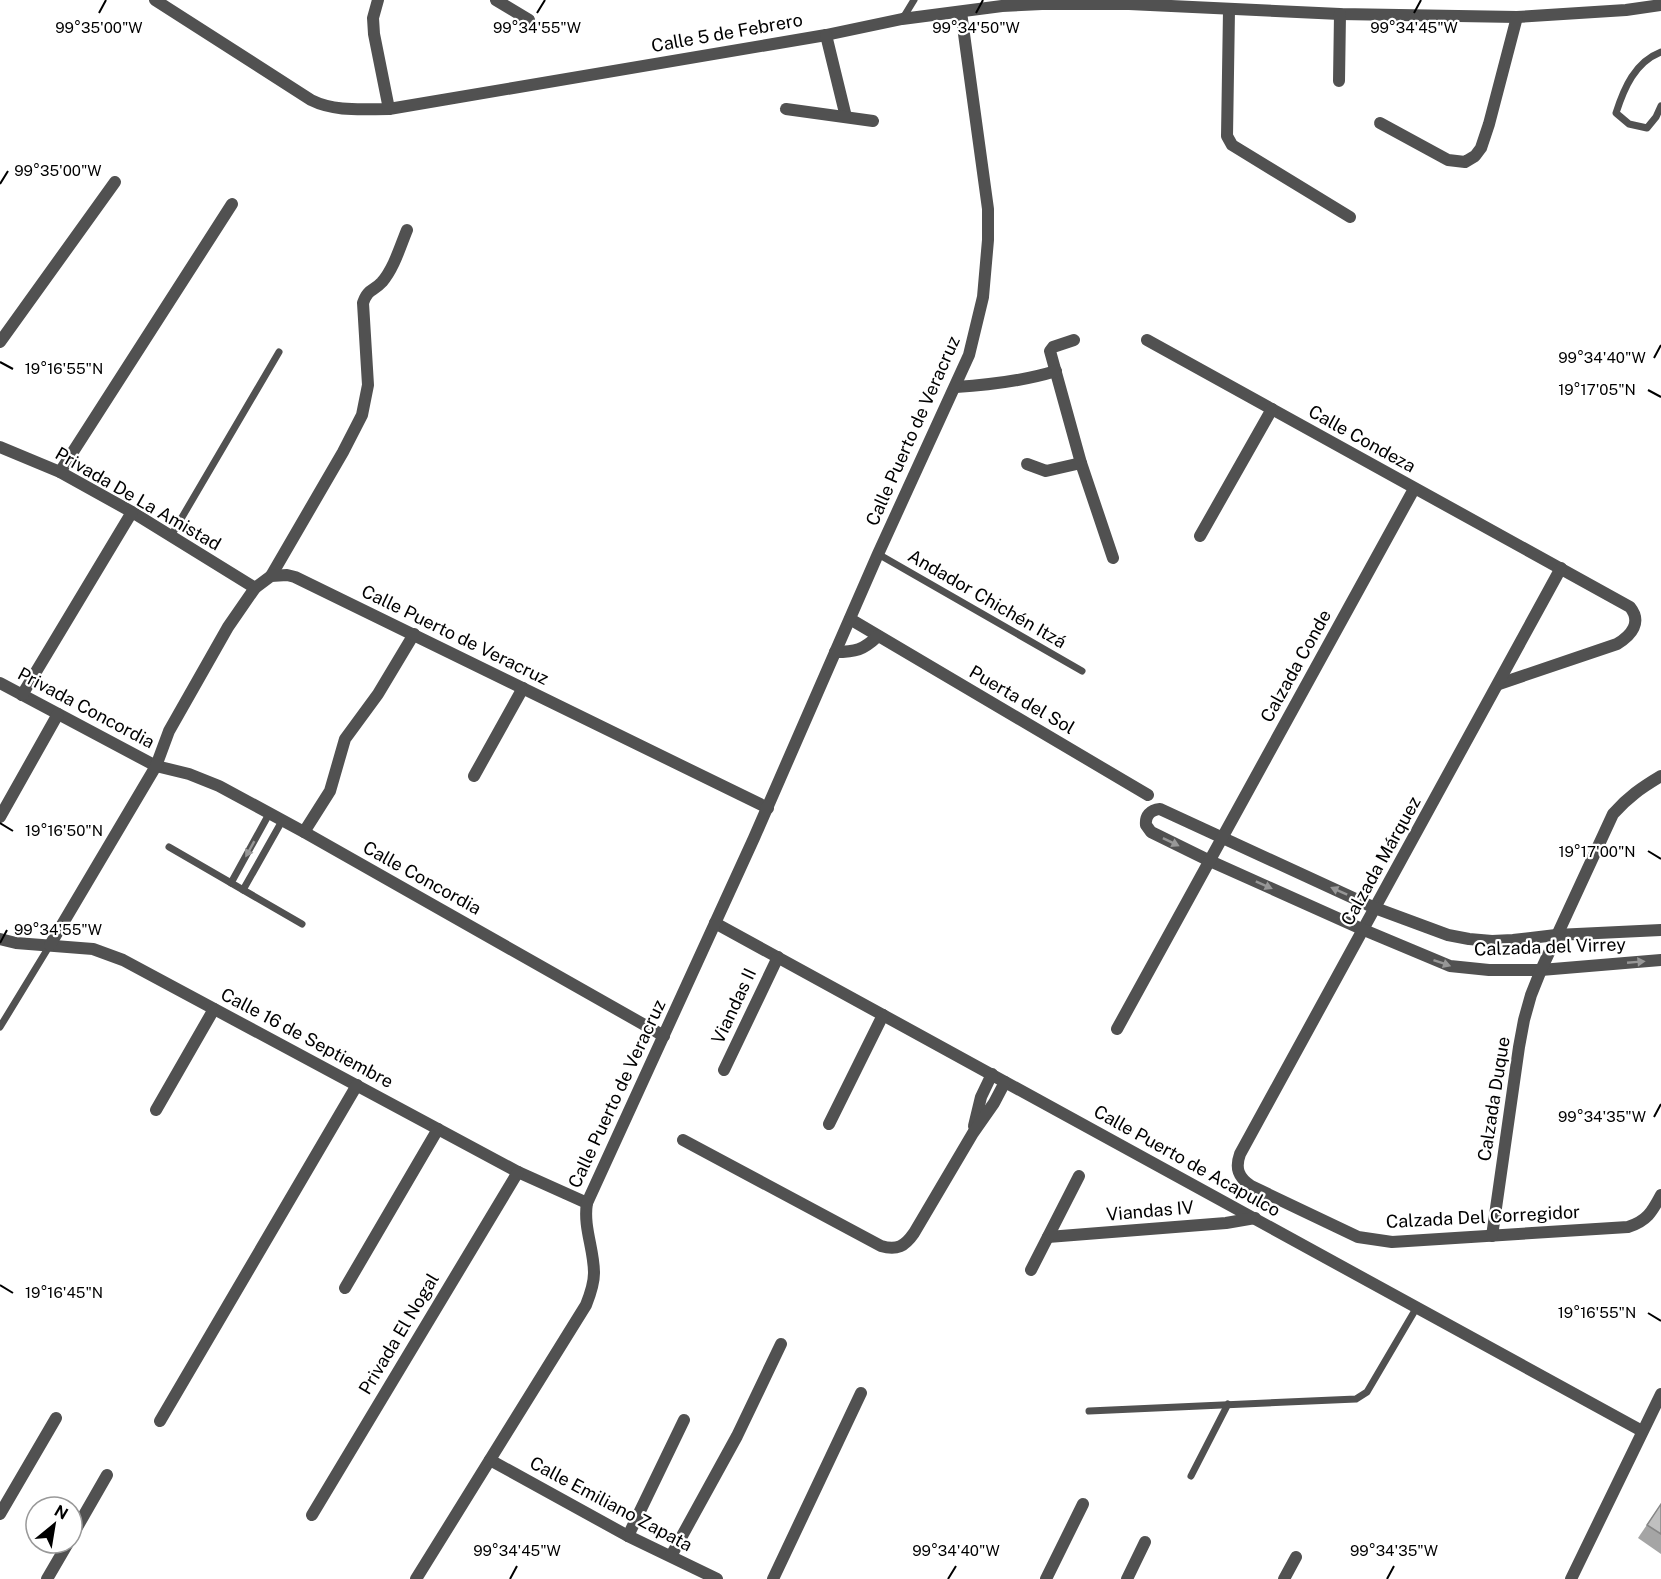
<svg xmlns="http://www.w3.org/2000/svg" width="1661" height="1579" viewBox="0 0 1661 1579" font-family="'Public Sans',sans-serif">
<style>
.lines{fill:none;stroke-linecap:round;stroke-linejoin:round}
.lane{stroke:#515151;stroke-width:7}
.street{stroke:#515151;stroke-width:12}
.wall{fill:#a5a5a5}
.building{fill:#c0c0c0;stroke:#868686;stroke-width:1.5}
.oneway{fill:#979797}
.ticks{fill:none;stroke:#000;stroke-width:2}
.labels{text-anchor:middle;stroke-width:4.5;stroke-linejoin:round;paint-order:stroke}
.street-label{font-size:18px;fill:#000;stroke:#fff}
.ticks-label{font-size:15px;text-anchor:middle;fill:#000;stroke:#fff;stroke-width:4.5;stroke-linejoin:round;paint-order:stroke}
</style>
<rect width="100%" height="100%" fill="#fff"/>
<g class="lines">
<g class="lane">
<path d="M903 18 914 0"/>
<path d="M1661 52C1635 62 1624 88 1616 113L1629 124 1647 128 1656 117 1661 106"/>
<path d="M171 536 279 352"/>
<path d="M878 554 1082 671"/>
<path d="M169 847 302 924"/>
<path d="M231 883 269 814"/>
<path d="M243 890 282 821"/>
<path d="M0 1027 50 945"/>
<path d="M1089 1411 1356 1399 1367 1392 1417 1307"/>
<path d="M1191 1476 1228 1404"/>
</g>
<g class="street">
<path d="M155 0 311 100C335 112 362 109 389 109L826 35 902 19 1002 6 1042 4H1129L1340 14 1517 17 1626 10 1661 5"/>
<path d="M378 0 373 18 374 34 389 109"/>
<path d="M496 0 529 20"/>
<path d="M1229 10 1227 136 1232 145 1350 217"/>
<path d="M826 35 846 117"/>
<path d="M1339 81 1340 14"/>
<path d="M786 109 873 121"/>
<path d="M1380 123 1448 160 1465 162 1475 156 1481 148 1489 124 1517 17"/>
<path d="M1074 340 1053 347 1050 351 1081 463 1113 558"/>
<path d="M1147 340 1630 607C1642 622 1632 635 1617 644L1499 684"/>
<path d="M0 342 115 182"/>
<path d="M956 387C990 385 1023 381 1056 371"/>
<path d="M0 447 60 472 132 512 255 588"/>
<path d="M1027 464 1046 471 1081 463"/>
<path d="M60 472 232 204"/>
<path d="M1200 536 1272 409"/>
<path d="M1561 568 1240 1154C1235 1168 1238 1177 1251 1186L1358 1237 1392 1242 1628 1227C1647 1221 1652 1212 1661 1195"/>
<path d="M271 576 343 452 362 415 368 385 363 303C368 288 373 292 382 282 394 268 400 247 407 230"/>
<path d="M850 619 1148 795"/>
<path d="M835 652C856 652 863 650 878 636"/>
<path d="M0 683 156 766 189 774 219 786 304 832 664 1036"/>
<path d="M22 695 132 512"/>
<path d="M474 776 523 688"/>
<path d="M0 817 58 714"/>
<path d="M304 832 330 791 345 739 378 694 414 634"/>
<path d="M715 923 1642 1431"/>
<path d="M1661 930 1556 935 1513 940 1492 941 1469 939 1448 935 1375 908 1160 809C1150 810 1145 816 1146 825L1151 832 1210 861 1364 930 1450 966 1489 970H1541L1661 960"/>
<path d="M0 939 16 943 93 949 123 960 518 1172 587 1203"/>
<path d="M50 945 156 766 169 731 228 627 255 588 271 576 287 575 295 577 768 808"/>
<path d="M1117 1029 1414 489"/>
<path d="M724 1070 778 957"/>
<path d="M156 1110 214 1009"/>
<path d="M829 1124 883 1015"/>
<path d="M974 1126 981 1097 992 1074"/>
<path d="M683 1140 881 1246C897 1251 905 1246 914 1233L973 1133 994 1103 1005 1082"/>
<path d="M1492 1236 1519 1047 1524 1020 1531 995 1541 970 1613 814C1628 797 1641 788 1661 776"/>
<path d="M1048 1237 1226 1223 1255 1218"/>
<path d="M1031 1270 1079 1176"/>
<path d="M345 1288 438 1129"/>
<path d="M160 1421 357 1085"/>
<path d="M490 1460 628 1536 717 1579"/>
<path d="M0 1514 56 1418"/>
<path d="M312 1515 518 1172"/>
<path d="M72 1536 107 1475"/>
<path d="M628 1536 684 1420"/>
<path d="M671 1556 737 1436 781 1344"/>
<path d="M47 1579 68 1543"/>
<path d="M416 1579 586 1305C590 1295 594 1284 594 1273 594 1249 583 1227 587 1203L754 838 878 554 969 355 983 297 988 240V209L961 12"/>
<path d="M773 1579 861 1393"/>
<path d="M1046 1579 1083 1504"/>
<path d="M1127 1579 1145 1542"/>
<path d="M1284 1579 1296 1557"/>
<path d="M1571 1579 1661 1394"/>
</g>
</g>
<path class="wall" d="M1661 1504V1554L1638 1538Z"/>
<path class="building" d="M1661 1504V1534L1647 1525Z"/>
<defs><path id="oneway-solid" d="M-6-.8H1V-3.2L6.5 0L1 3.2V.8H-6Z" transform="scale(1.5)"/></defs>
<g class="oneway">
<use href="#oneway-solid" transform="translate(1171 842) rotate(26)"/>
<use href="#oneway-solid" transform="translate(250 849) rotate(119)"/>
<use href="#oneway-solid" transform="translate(1264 885) rotate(24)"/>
<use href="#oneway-solid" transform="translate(1339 891) rotate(-156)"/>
<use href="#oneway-solid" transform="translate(1636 962) rotate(-5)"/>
<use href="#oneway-solid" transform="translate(1442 963) rotate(19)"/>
</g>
<path class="ticks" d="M99 13 106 0M537 13 545 0M976 13 983 0M1414 13 1421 0M0 184 8 171M1654 358 1661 345M0 362 13 369M1648 390 1661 397M0 823 13 831M1648 851 1661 859M0 943 7 930M1654 1117 1661 1104M0 1285 13 1293M1648 1313 1661 1321M510 1579 517 1566M948 1579 956 1566M1387 1579 1394 1566"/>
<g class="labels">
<g class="street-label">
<text transform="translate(727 33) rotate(-10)" y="6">Calle 5 de Febrero</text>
<text transform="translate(913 431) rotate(-66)" y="6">Calle Puerto de Veracruz</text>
<text transform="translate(1362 439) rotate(29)" y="6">Calle Condeza</text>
<text transform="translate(138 499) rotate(30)" y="6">Privada De La Amistad</text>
<text transform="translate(987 599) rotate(30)" y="6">Andador Chichén Itzá</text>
<text transform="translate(455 635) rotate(26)" y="6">Calle Puerto de Veracruz</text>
<text transform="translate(1296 666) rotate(-61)" y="6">Calzada Conde</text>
<text transform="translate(1022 700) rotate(30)" y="6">Puerta del Sol</text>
<text transform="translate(86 708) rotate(28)" y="6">Privada Concordia</text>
<text transform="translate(1381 861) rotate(-61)" y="6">Calzada Márquez</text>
<text transform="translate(422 878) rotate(29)" y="6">Calle Concordia</text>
<text transform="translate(1550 947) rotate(-2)" y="6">Calzada del Virrey</text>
<text transform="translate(734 1006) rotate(-65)" y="6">Viandas II</text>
<text transform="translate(307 1038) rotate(28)" y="6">Calle 16 de Septiembre</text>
<text transform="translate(617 1094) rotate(-65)" y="6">Calle Puerto de Veracruz</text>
<text transform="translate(1494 1099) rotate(-81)" y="6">Calzada Duque</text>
<text transform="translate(1187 1161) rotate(29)" y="6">Calle Puerto de Acapulco</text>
<text transform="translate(1150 1211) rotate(-5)" y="6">Viandas IV</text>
<text transform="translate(1483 1217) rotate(-3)" y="6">Calzada Del Corregidor</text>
<text transform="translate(399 1334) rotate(-59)" y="6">Privada El Nogal</text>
<text transform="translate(611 1504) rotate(28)" y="6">Calle Emiliano Zapata</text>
</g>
</g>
<g class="ticks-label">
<text x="976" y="33">99°34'50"W</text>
<text x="1414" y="33">99°34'45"W</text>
<text x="99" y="33">99°35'00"W</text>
<text x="537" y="33">99°34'55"W</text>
<text x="58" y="176">99°35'00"W</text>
<text x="1602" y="363">99°34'40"W</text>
<text x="64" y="374">19°16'55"N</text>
<text x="1597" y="395">19°17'05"N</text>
<text x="64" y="836">19°16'50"N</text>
<text x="1597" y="857">19°17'00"N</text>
<text x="58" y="935">99°34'55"W</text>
<text x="1602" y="1122">99°34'35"W</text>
<text x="64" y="1298">19°16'45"N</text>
<text x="1597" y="1318">19°16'55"N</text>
<text x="517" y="1556">99°34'45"W</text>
<text x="956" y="1556">99°34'40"W</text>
<text x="1394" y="1556">99°34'35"W</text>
</g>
<g transform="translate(54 1525) rotate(30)"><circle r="28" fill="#ffffff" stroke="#999999" stroke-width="1.5"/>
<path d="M0-4.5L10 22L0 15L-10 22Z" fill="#000000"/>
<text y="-9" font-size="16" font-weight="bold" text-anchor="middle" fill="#000000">N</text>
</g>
</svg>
